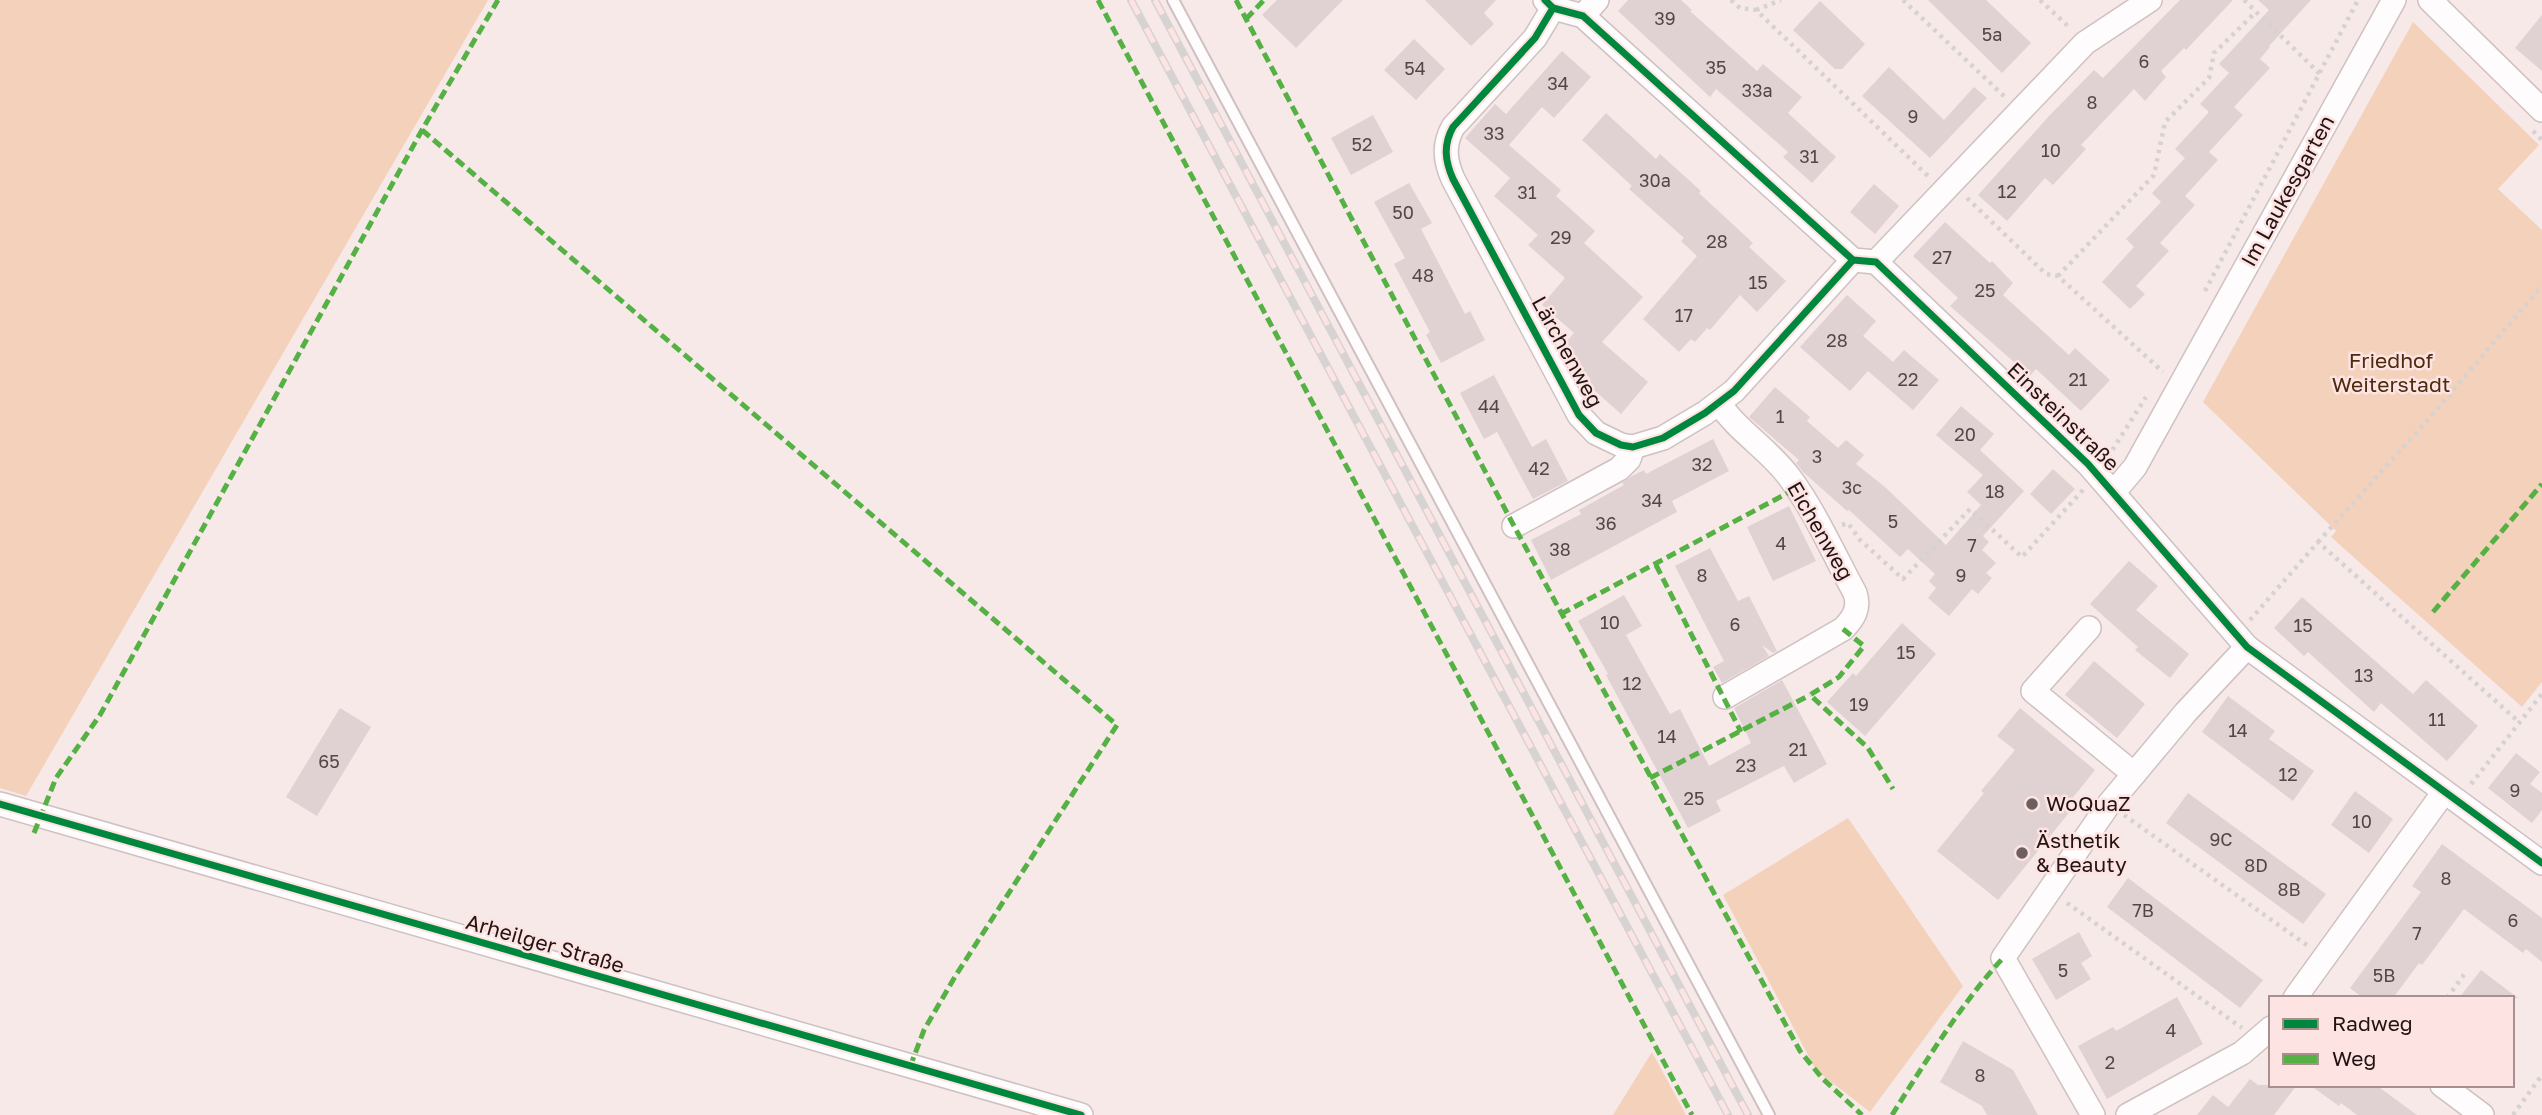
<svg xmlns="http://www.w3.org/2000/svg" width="2542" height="1115" viewBox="0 0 2542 1115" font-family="'Golos Text',sans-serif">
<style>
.green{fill:#f3d1bb}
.building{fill:#e0d2d3}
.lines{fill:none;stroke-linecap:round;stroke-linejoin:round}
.lane-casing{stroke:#cfc1c1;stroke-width:14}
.street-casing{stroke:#cfc1c1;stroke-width:26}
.path{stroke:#d6d2d2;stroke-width:4.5;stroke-dasharray:3.5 5;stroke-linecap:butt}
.lane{stroke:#fefcfc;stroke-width:10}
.street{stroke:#fefcfc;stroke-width:23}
.rail-casing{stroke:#d8d3d3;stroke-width:8}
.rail{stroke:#fde3e2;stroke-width:5;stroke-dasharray:16;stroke-linecap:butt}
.quiet{stroke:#55b144;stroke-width:5;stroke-dasharray:10 5;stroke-linecap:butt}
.cycleway-casing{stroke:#fde3e2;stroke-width:11}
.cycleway{stroke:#00873e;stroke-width:7}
.poi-dot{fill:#6d5f5e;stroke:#fde3e2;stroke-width:2.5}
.labels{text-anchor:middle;stroke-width:5;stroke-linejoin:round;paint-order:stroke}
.number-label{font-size:18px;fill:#544646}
.street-label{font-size:21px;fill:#231414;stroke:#fde3e2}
.park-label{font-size:21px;fill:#4d2b0d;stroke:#fde3e2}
.poi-label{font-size:21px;fill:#231414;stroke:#fde3e2;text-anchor:start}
</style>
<rect width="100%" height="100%" fill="#f7e9e8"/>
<g class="green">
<path d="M0 0H488L26 796 0 788Z"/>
<path d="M2413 22 2539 145 2498 189 2542 230V682L2522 707 2331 537 2336 531 2203 402Z"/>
<path d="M1848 818 1963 986 1870 1112 1816 1070 1723 895Z"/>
<path d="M1652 1052 1686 1115H1613Z"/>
</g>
<g class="building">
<path d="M1277 0H1343L1296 48 1262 15Z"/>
<path d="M1425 0H1496L1484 13 1494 24 1471 46Z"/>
<path d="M1628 0H1681L1692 10 1690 11 1757 71 1763 64 1802 97 1788 113 1836 157 1812 183 1783 157 1788 152 1716 89 1710 97 1618 11Z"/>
<path d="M1928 0H1986L2031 43 2002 73Z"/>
<path d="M2180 0H2233L2186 50 2184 48 2161 71 2166 77 2145 101 2134 89 2081 145 2086 149 2053 185 2045 178 2007 221 1978 195 2049 116 2094 70 2103 78Z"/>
<path d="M2258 0H2311L2269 46 2270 47 2260 59 2270 68 2234 107 2243 115 2209 152 2218 160 2185 196 2195 205 2160 243 2169 251 2136 286 2145 294 2130 309 2102 282 2134 247 2126 239 2161 202 2152 193 2185 158 2175 149 2209 112 2200 104 2229 73 2219 64 2269 10Z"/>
<path d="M1820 1 1865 44 1842 69H1835L1793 30Z"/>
<path d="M2542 15V71L2515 48Z"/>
<path d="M1414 39 1445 69 1416 100 1384 70Z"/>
<path d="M1562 51 1591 77 1554 118 1542 107 1509 145 1561 190 1556 196 1595 231 1584 243 1643 297 1602 342 1648 382 1621 414 1586 383 1590 378 1561 352 1560 349 1574 333 1542 305 1565 278 1528 245 1538 235 1494 196 1510 178 1465 138 1495 104 1506 114Z"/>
<path d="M1889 67 1944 120 1974 87 1987 98 1930 158 1862 96Z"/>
<path d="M1606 113 1656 159 1660 154 1701 191 1699 193 1753 243 1749 247 1786 281 1757 312 1740 295 1710 330 1707 328 1695 342 1691 339 1679 352 1643 319 1697 256 1681 241 1684 238 1629 189 1632 186 1582 140Z"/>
<path d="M1373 115 1393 152 1351 175 1331 138Z"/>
<path d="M1409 183 1432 223 1421 229 1465 314 1470 311 1485 340 1441 363 1426 335 1430 332 1394 264 1405 258 1374 202Z"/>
<path d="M1874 184 1899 206 1875 234 1850 212Z"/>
<path d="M1945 222 1990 263 1992 261 2013 283 2003 295 2069 355 2075 348 2110 380 2081 411 2036 369 2030 376 1950 306 1958 298 1913 256Z"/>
<path d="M1847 295 1876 321 1863 336 1893 362 1904 350 1939 380 1913 410 1868 371 1850 391 1800 347Z"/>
<path d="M1494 375 1532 447 1546 439 1568 481 1533 499 1497 432 1484 439 1460 393Z"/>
<path d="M1775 387 1810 417 1807 421 1838 448 1846 440 1864 455 1856 464 1885 487 1946 545 1981 505 1967 492 1983 475 1936 435 1961 406 1994 434 1980 450 2024 491 1983 536 1989 542 1982 550 1996 563 1986 573 1992 578 1978 594 1972 589 1949 616 1928 598 1936 588 1929 581 1935 574 1908 549 1900 557 1849 510 1847 511 1803 472 1796 463 1799 460 1749 417Z"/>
<path d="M1713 439 1729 471 1672 501 1677 512 1551 580 1531 540 1581 514 1579 510 1624 485 1622 483 1632 476 1644 470 1646 474Z"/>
<path d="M2053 469 2075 489 2051 514 2030 494Z"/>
<path d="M1789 506 1816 561 1773 581 1747 527Z"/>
<path d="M1710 548 1738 601 1749 596 1777 651 1773 653 1762 645 1769 656 1722 683 1713 667 1724 661 1675 566Z"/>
<path d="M2129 561 2158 586 2136 610 2189 654 2170 678 2135 650 2138 647 2090 604Z"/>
<path d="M1624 595 1642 626 1626 635 1670 714 1680 709 1709 766 1751 743 1734 708 1782 680 1827 764 1794 783 1784 766 1716 801 1721 811 1688 828 1606 675 1608 674 1578 621Z"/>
<path d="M2302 597 2413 694 2426 680 2478 726 2447 761 2381 703 2374 712 2308 652 2304 656 2274 628Z"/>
<path d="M1902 623 1936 654 1865 736 1827 702 1853 673 1856 676Z"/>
<path d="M2094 661 2145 704 2117 738 2065 695Z"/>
<path d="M2228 696 2275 731 2269 739 2314 771 2293 801 2202 732Z"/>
<path d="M340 708 371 727 317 816 286 797Z"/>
<path d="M2020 708 2095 770 2067 805 2072 809 1998 900 1937 851 1984 793 1981 791 2015 750 1997 736Z"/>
<path d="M2516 753 2540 772 2530 784 2542 793V810L2532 823 2488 788Z"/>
<path d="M2355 791 2393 819 2369 853 2331 825Z"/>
<path d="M2188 793 2326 894 2303 924 2166 823Z"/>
<path d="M2442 844 2542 918V962L2526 949 2523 953 2464 909 2422 965 2419 963 2393 998H2363L2350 988 2421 892 2412 886Z"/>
<path d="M2128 878 2263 980 2240 1008 2107 907Z"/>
<path d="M2079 932 2092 956 2081 963 2091 979 2056 1000 2032 959Z"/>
<path d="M2481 970 2518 998H2459Z"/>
<path d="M2177 997 2203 1044 2107 1099 2078 1046 2113 1027 2116 1031Z"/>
<path d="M1963 1041 2013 1070 2038 1115H1987L1982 1106 1940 1082Z"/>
<path d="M2250 1079 2258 1085H2297L2274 1115H2197L2213 1095 2228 1107Z"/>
<path d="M2310 1085H2376L2417 1115H2357L2341 1103 2339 1106Z"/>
</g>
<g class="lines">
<defs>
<path id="lane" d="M1173 0 1769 1115"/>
<g id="street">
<path d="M1545 0 1553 8 1583 16 1853 260 1876 262 2088 464 2247 647 2542 863"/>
<path d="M2430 0 2542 110"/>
<path d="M1553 8 1535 38 1453 127C1443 145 1445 161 1453 179L1579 415 1596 433 1621 445 1633 447 1663 438 1705 413 1734 391 1853 260"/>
<path d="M1583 16 1597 0"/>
<path d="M1876 262 2085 43 2150 0"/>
<path d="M1719 403C1738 432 1770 450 1790 478 1816 513 1834 555 1855 593 1860 608 1854 618 1843 629L1725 697"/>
<path d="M2114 492 2135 467 2394 0"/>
<path d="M1514 526 1619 469 1629 459 1633 447"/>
<path d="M2089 628 2033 691 2134 774"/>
<path d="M0 804 1081 1115"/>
<path d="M2295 998 2444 792"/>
<path d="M2442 1085 2482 1115"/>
<path d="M2093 1115 2003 958 2109 804 2186 712 2247 647"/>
<path d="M2128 1115 2242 1053 2271 1028"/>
</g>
</defs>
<use href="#lane" class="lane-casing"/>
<use href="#street" class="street-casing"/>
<g class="path">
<path d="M1731 0 1740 8 1756 10 1929 177"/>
<path d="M1903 0 2006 98"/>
<path d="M2040 0 2070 28"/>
<path d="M2244 0 2321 75"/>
<path d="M1756 10 1781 0"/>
<path d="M2533 131 2542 140"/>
<path d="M1967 198 2046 274 2058 276 2163 372"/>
<path d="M2058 276 2154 175 2165 122 2209 78 2214 53 2256 12"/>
<path d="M2205 291 2358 0"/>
<path d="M2108 457 2146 397"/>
<path d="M1842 525 1848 523 1860 540 1903 579 1970 509 2022 557 2084 489"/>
<path d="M2318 542 2426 422 2542 286"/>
<path d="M2250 620 2318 542 2519 722"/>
<path d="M2471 784 2542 694"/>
<path d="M2124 815 2308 946"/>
<path d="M2067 903 2242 1028"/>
<path d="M2447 998 2466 972"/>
<path d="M2513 1115 2542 1075"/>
</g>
<use href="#lane" class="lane"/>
<use href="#street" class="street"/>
<defs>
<g id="rail">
<path d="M1131 0 1728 1115"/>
<path d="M1155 0 1748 1115"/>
</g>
</defs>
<use href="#rail" class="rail-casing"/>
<use href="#rail" class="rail"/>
<g class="quiet">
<path d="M1098 0 1692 1115"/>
<path d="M1236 0 1514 526 1800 1051 1822 1078 1862 1115"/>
<path d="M1246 19 1264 0"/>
<path d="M422 130 1117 725 956 975 924 1030 910 1067"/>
<path d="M1656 565 1741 732"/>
<path d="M2433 612 2542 484"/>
<path d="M1561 614 1797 488"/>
<path d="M1843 629 1864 646 1839 677 1810 695 1868 748 1893 789"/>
<path d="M1650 778 1810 695"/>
<path d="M34 833 56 778 100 715 422 130 498 0"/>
<path d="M1892 1115C1924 1064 1963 1001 2003 958"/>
</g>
<defs>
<g id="cycleway">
<path d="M1545 0 1553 8 1583 16 1853 260 1876 262 2088 464 2247 647 2542 863"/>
<path d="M1553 8 1535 38 1453 127C1443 145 1445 161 1453 179L1579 415 1596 433 1621 445 1633 447 1663 438 1705 413 1734 391 1853 260"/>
<path d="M0 804 1081 1115"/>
</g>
</defs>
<use href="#cycleway" class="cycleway-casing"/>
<use href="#cycleway" class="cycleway"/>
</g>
<g class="poi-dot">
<circle cx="2032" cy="804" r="7"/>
<circle cx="2022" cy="853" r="7"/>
</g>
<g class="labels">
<g class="number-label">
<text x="1665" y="25">39</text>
<text x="1992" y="41">5a</text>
<text x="2144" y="68">6</text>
<text x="1716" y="74">35</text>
<text x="1415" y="75">54</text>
<text x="1558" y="90">34</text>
<text x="1757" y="97">33a</text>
<text x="2092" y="109">8</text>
<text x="1913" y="123">9</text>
<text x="1494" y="140">33</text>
<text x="1362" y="151">52</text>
<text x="2051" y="157">10</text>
<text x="1809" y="163">31</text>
<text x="1655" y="187">30a</text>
<text x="2007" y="198">12</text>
<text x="1527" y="199">31</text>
<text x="1403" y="219">50</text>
<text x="1561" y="244">29</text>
<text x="1717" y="248">28</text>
<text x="1942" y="264">27</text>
<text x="1423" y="282">48</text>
<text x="1758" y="289">15</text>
<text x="1985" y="297">25</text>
<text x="1684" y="322">17</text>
<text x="1837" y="347">28</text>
<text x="1908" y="386">22</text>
<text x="2078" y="386">21</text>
<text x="1489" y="413">44</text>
<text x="1780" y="423">1</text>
<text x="1965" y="441">20</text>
<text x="1817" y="463">3</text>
<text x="1702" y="471">32</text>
<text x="1539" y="475">42</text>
<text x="1852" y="494">3c</text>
<text x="1995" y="498">18</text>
<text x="1652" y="507">34</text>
<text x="1893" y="528">5</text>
<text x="1606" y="530">36</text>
<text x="1781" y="550">4</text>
<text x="1972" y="552">7</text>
<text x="1560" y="556">38</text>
<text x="1702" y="582">8</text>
<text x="1961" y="582">9</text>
<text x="1610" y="629">10</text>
<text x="1735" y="631">6</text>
<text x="2303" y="632">15</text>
<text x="1906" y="659">15</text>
<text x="2364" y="682">13</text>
<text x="1632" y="690">12</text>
<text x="1859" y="711">19</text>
<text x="2437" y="726">11</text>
<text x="2238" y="737">14</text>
<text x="1667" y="743">14</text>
<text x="1798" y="756">21</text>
<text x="329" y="768">65</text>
<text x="1746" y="772">23</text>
<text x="2288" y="781">12</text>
<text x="2515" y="797">9</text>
<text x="1694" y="805">25</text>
<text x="2362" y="828">10</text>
<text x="2221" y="846">9C</text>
<text x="2256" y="872">8D</text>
<text x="2446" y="885">8</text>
<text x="2289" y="896">8B</text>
<text x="2143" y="917">7B</text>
<text x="2513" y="927">6</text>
<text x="2417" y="940">7</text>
<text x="2063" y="977">5</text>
<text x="2384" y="982">5B</text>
<text x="2171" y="1037">4</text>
<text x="2110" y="1069">2</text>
<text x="1980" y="1082">8</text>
</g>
<g class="street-label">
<text transform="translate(2288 191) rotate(-61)" y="7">Im Laukesgarten</text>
<text transform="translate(1567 352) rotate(61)" y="7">Lärchenweg</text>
<text transform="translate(2063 417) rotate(44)" y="7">Einsteinstraße</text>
<text transform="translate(1820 531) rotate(60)" y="7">Eichenweg</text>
<text transform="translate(545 944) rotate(16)" y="7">Arheilger Straße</text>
</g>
<g class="park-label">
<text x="2391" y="368">Friedhof<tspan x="2391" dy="24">Weiterstadt</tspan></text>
</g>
<g class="poi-label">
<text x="2046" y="811">WoQuaZ</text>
<text x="2036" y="848">Ästhetik<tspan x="2036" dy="24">&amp; Beauty</tspan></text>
</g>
</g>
<rect x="2269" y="996" width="245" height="91" fill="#fde3e2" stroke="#a69090" stroke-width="2"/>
<rect x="2283" y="1019" width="35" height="10" fill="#00873e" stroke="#a69090" stroke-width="2"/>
<text x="2332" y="1031" font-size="21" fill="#231414">Radweg</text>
<rect x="2283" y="1054" width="35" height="10" fill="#55b144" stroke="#a69090" stroke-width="2"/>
<text x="2332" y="1066" font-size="21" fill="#231414">Weg</text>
</svg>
